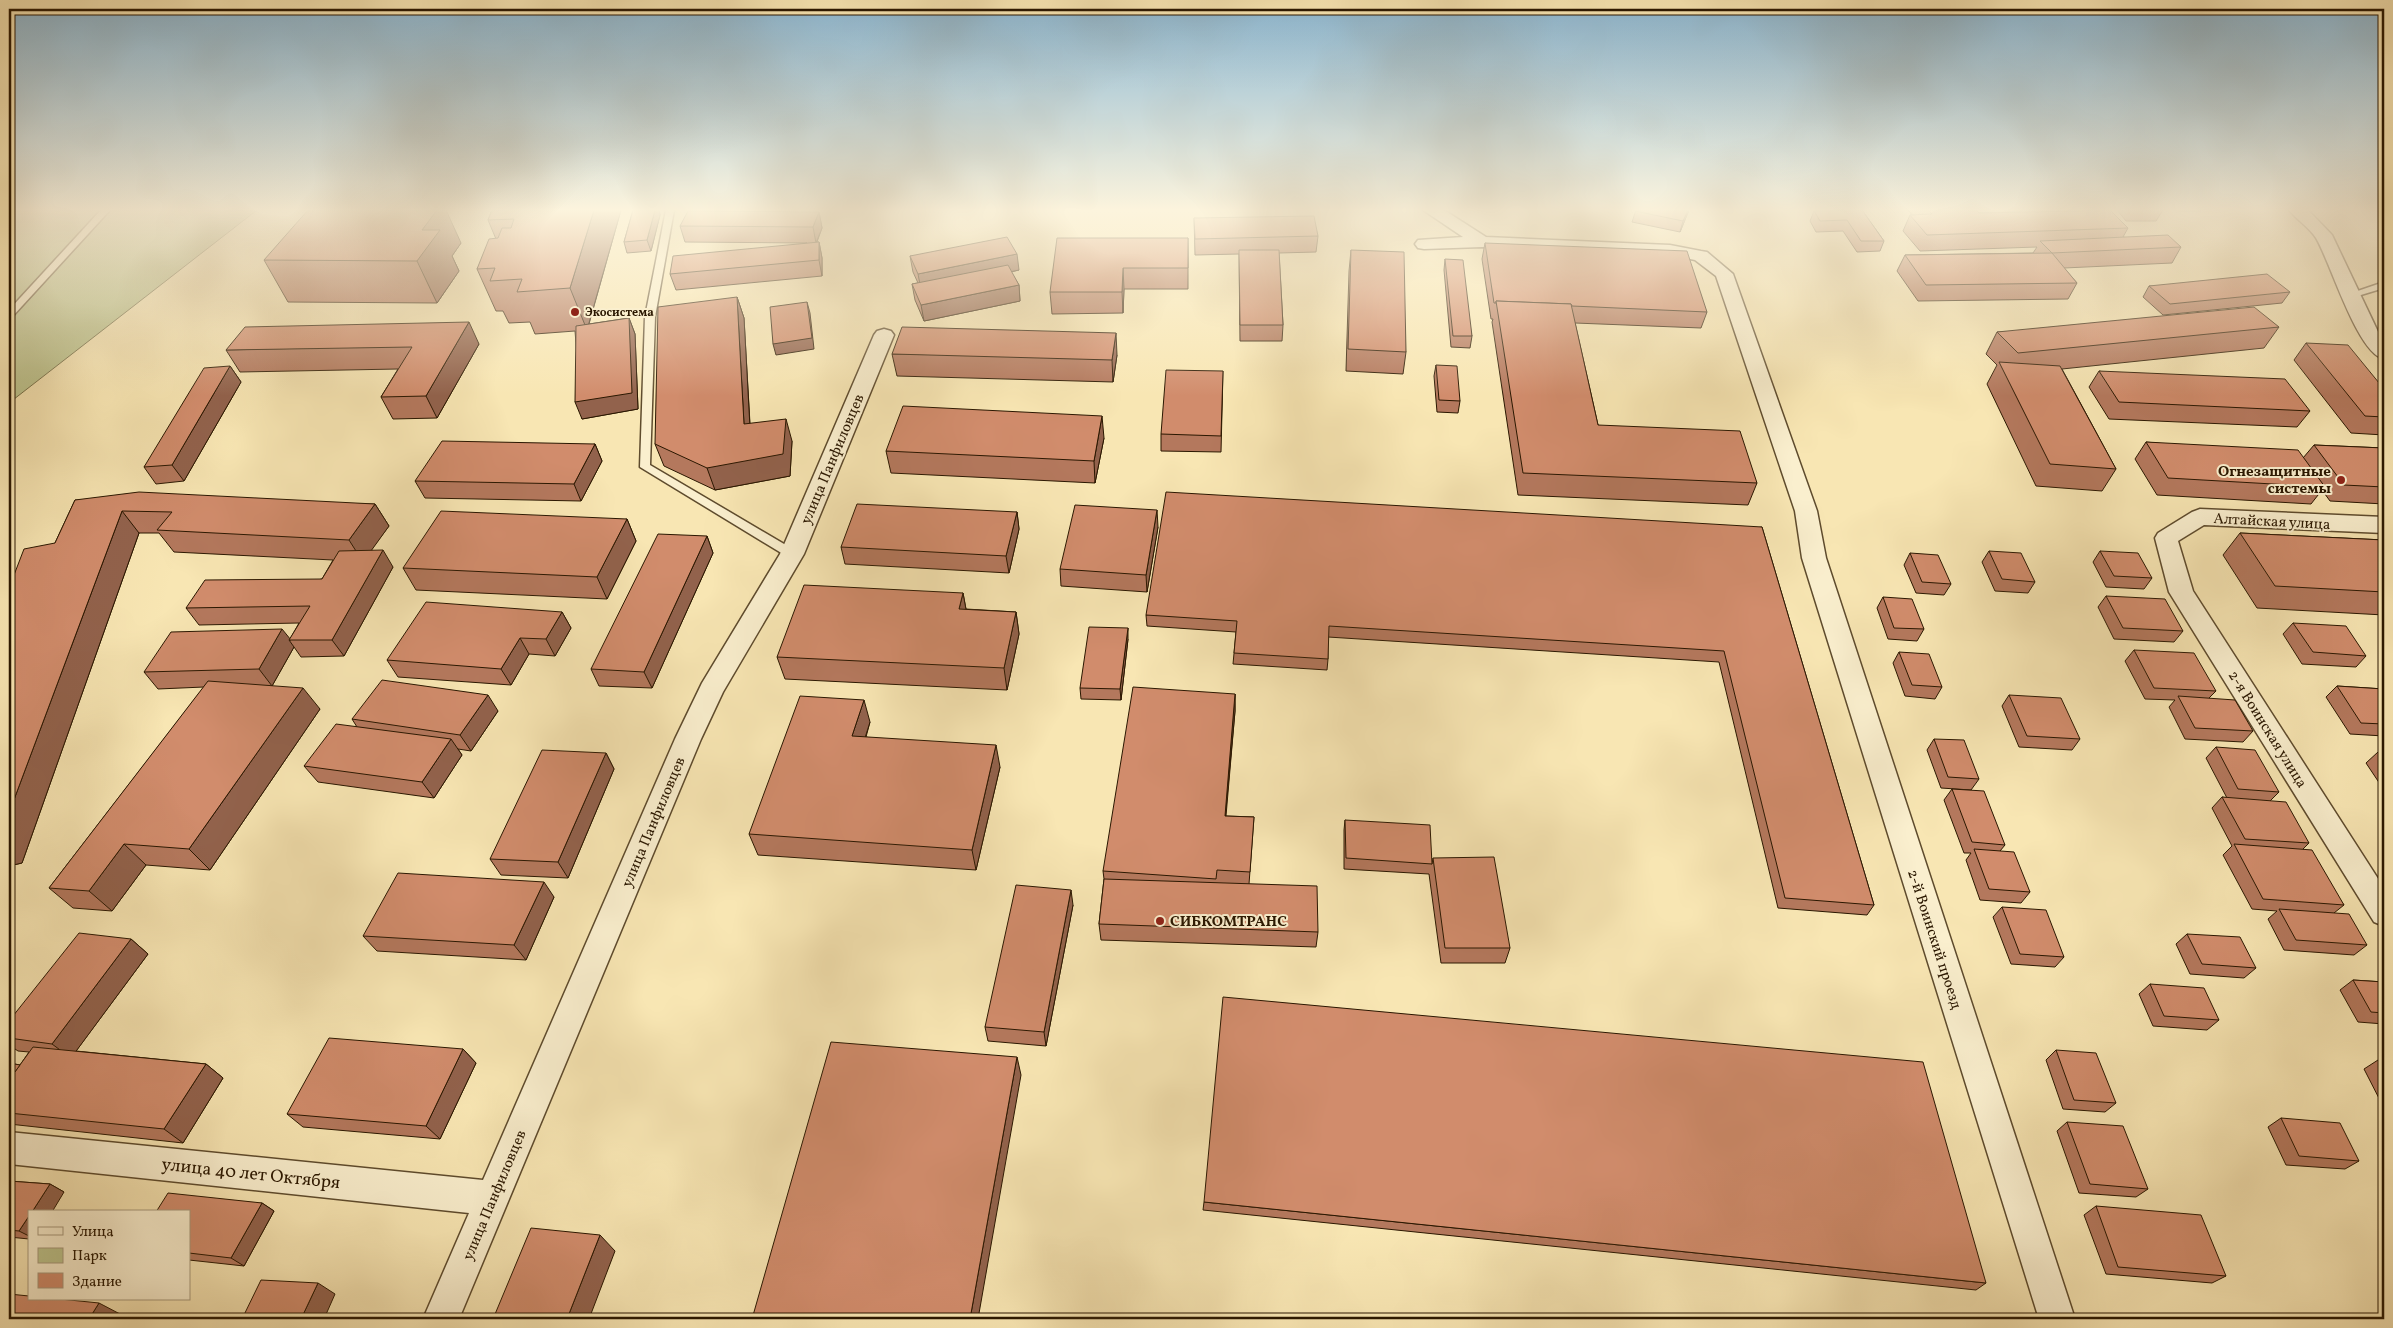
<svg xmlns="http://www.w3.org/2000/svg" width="2393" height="1328" viewBox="0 0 2393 1328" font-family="Vollkorn,serif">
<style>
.green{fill:#bdc58d;stroke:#746e46}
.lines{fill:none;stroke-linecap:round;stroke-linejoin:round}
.lane-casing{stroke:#5e4b2d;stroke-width:3}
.street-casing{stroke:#5e4b2d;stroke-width:3}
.lane{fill:#faefce;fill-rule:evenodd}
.street{fill:#faefce;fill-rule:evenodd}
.wall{fill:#b4785d;stroke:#2a1700}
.shaded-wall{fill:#92624c;stroke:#2a1700}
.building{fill:#d18c6c;stroke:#2a1700}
.poi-dot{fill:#8f2418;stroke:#faefce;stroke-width:2}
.labels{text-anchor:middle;stroke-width:4;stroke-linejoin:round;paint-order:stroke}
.far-poi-label{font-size:12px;font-weight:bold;fill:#2a1700;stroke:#faefce;text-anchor:start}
.street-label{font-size:15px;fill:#2a1700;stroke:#faefce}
.poi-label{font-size:15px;font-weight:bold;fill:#2a1700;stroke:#faefce;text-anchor:end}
.near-street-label{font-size:18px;fill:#2a1700;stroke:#faefce}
</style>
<rect width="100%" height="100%" fill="#f8e6b3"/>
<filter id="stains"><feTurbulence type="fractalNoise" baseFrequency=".004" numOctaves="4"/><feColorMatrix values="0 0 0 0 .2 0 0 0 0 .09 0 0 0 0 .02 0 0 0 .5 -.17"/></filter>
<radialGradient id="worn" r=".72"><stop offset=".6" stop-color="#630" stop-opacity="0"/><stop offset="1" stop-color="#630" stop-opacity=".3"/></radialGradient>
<path class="green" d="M9 210H257L9 403Z"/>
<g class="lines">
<defs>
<g id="lane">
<path d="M101 210H110L12 317 9 318V310Z"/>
<path d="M666 210H674L655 317 650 465 796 551 798 554 796 557H788L640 467 645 317Z"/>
<path d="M2384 282V288L2351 298 2346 295Z"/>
</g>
<g id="street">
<path d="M1423 210H1444L1486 237 1670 245 1701 251 1707 252 1733 274 1817 511 1826 558 2075 1319H2039L1802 558 1795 511 1716 276 1695 260 1670 255 1482 247 1424 249 1418 248 1415 244 1418 240 1463 237Z"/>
<path d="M2289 210H2308L2332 235 2380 336 2384 341V359C2357 353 2331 263 2316 238 2309 227 2297 220 2289 210Z"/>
<path d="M884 329 891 331 894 335 804 554 723 692 701 739 459 1319H423L469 1213 9 1164V1132L483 1180 675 739 702 683 780 554 874 335 877 331Z"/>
<path d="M2200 509 2384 517V533L2204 525 2178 541 2193 591 2384 888V926L2374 922 2169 592 2155 538 2158 533 2192 512Z"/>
</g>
</defs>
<use href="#lane" class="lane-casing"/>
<use href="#street" class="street-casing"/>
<use href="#lane" class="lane"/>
<use href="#street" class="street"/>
</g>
<g class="wall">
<path d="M492 210H621L589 324 629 318 635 334 638 409 582 419 575 331 535 334 530 322 509 323 503 311H496L477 269 496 239 488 220Z"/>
<path d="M633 210H659L660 215 651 251 627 253 624 242Z"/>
<path d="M1636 210H1689L1680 232 1632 222Z"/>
<path d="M1862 210 1884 241 1880 251 1857 252 1843 231 1816 232 1810 221 1814 211Z"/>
<path d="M1908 210H1976L1979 213 2020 212 2019 211 2020 210H2102L2128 228 2123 237 2181 247 2172 263 2064 268 2077 283 2068 299 1918 301 1897 271 1905 255 2033 253 2037 247 1920 251 1903 231 1910 215H1912Z"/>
<path d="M2117 210H2163L2156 221H2126Z"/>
<path d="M2177 210H2201V211H2179Z"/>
<path d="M819 212 822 228 817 242H819L822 258V276L676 290 670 274 807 243 685 242 680 226Z"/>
<path d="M1194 218 1318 236 1316 252 1279 253 1283 325 1282 341H1240L1239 254 1195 255Z"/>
<path d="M1188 238V289H1124L1123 313 1052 314 1050 292Z"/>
<path d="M461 243 452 256 459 271 437 303 288 302 264 260Z"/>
<path d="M1485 243 1707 312 1701 328 1575 323 1598 425 1757 483 1748 505 1518 495 1492 322 1493 319H1491L1482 259Z"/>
<path d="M1351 250 1406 352 1403 374 1346 371 1349 271Z"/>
<path d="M910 256 1019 270 1011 272 1019 285 1020 301 924 321 915 300 912 284 918 283 913 272Z"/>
<path d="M1445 259 1472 336 1470 348 1451 347 1444 270Z"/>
<path d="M2149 286 2290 292 2282 303 2163 315 2143 297Z"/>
<path d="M737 297 744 318 750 424 792 441 790 476 715 490 664 466 655 444Z"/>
<path d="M2279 327 2264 348 2062 369 2116 469 2102 491 2036 486 1987 384 1997 365 1986 354 1997 332Z"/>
<path d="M2306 343 2384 389V435L2351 433 2294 360Z"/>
<path d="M479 344 437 418 393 419 381 397 398 369 240 372 226 350Z"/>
<path d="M892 354 1117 355 1113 382 897 376Z"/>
<path d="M1436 365 1460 401 1458 413 1437 412 1434 376Z"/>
<path d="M230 366 241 382 184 481 156 484 144 467Z"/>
<path d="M1223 371 1221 452 1161 451V434Z"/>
<path d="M2099 371 2310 411 2297 427 2109 419 2089 387Z"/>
<path d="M1104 438 1095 483 891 473 886 451Z"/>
<path d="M2146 442 2303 458 2314 445 2384 448V504L2330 501 2322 490 2311 504 2157 495 2135 459Z"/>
<path d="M595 444 602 461 581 501 425 498 415 481Z"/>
<path d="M75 500 375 504 389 526 371 550 393 567 344 656 301 657 294 647 272 686 320 709 210 870 146 865 112 911 73 908 49 888 204 687 158 689 144 672 290 639 299 623 199 625 186 608 322 579 333 560 174 552 159 533H139L22 863 9 866V588L55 543Z"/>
<path d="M1017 512 1019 529 1009 573 845 564 841 547Z"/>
<path d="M627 519 636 541 607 599 416 590 403 568Z"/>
<path d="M1158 527 1147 592 1061 586 1060 569Z"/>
<path d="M1762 527 1874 905 1867 915 1778 908 1719 662 1328 637V659L1327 670 1233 664 1236 632 1147 626 1146 615Z"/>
<path d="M2240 533 2384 540V615L2257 608 2223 555Z"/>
<path d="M707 536 713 553 652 688 599 686 591 669Z"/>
<path d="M1989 551 2035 582 2028 593 1995 591 1982 562Z"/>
<path d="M2100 551 2152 578 2144 589 2106 587 2093 562Z"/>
<path d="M1910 553 1951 584 1944 595 1916 593 1904 565Z"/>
<path d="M963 593 966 609 1016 612 1019 634 1007 690 785 679 777 657Z"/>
<path d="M2106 596 2183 631 2174 642 2114 639 2098 607Z"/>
<path d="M1883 597 1924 629 1917 641 1888 639 1877 608Z"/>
<path d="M562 612 571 628 555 656 529 654 511 685 398 677 387 660Z"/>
<path d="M2293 623 2366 656 2356 667 2302 664 2283 634Z"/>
<path d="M1128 639 1121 700 1081 699 1080 688Z"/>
<path d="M2134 650 2216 691 2209 698 2253 731 2243 742 2185 739 2169 707 2175 700 2145 699 2125 661Z"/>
<path d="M1899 652 1942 687 1935 699 1905 696 1893 663Z"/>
<path d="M2337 686 2384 689V736L2350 734 2326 697Z"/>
<path d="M1235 694V711L1226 816 1254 817 1249 884 1318 932 1316 947 1101 940 1099 924 1104 879 1103 871Z"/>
<path d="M2009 695 2080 739 2072 750 2019 747 2002 706Z"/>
<path d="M498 711 471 751 458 749 462 755 434 798 318 782 304 766 357 727 352 719Z"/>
<path d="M870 722 866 737 1000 767 976 870 758 855 749 834Z"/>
<path d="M1934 739 1979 779 1971 790 1941 788 1927 750Z"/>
<path d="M2216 747 2279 792 2270 801 2309 843 2303 849 2344 905 2334 913 2367 945 2354 955 2284 950 2268 919 2277 911 2252 909 2223 855 2232 846 2212 808 2222 797 2227 798 2206 758Z"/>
<path d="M2378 752H2384V787H2382L2366 763Z"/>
<path d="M606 753 614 769 568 878 501 875 490 859Z"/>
<path d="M1952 789 2005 845 2000 851 2030 892 2021 903 1980 900 1966 860 1971 853H1964L1944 800Z"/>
<path d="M1345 820 1432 864 1433 858 1510 948 1505 963H1441L1429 874 1344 869V830Z"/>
<path d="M554 897 526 960 377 951 363 936Z"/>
<path d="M1073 905 1046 1046 988 1041 985 1027Z"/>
<path d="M2002 907 2064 957 2055 967 2011 964 1993 917Z"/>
<path d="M2187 934 2256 968 2244 978 2190 974 2176 944Z"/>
<path d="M131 939 148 954 76 1051 206 1064 223 1078 183 1143 9 1124V1063L20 1065 29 1052 18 1051 9 1045V1021Z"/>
<path d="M2353 980 2384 982V1024L2358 1022 2340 990Z"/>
<path d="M2150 984 2219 1020 2207 1030 2153 1026 2139 994Z"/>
<path d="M463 1049 476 1063 440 1139 303 1127 287 1114Z"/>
<path d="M2056 1050 2116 1103 2105 1112 2063 1109 2046 1060Z"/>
<path d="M2378 1060H2384V1108L2364 1069Z"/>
<path d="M2281 1118 2359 1161 2345 1169 2286 1165 2268 1127Z"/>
<path d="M2067 1122 2148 1189 2136 1197 2079 1193 2057 1131Z"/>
<path d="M9 1181 50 1184 64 1192 29 1212V1239L9 1237Z"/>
<path d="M1204 1202 1986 1283 1976 1290 1203 1210Z"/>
<path d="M262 1203 274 1211 244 1266 189 1260V1212Z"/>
<path d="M2096 1206 2226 1276 2212 1283 2106 1274 2084 1215Z"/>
</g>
<g class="shaded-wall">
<path d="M437 210H446L461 243 452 256 459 271 437 303 417 261 422 230Z"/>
<path d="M594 210H621L587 330 570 288Z"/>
<path d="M655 210H659L660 215 651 251 647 240Z"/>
<path d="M1688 210H1689L1680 232 1683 221Z"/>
<path d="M819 212 822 228 816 243 813 227Z"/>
<path d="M819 242 822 258V276L819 260Z"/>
<path d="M1017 254 1019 270 921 290 918 274Z"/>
<path d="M1123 268 1124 289 1123 313 1122 292Z"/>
<path d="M1019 285 1020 301 924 321 921 305Z"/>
<path d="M737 297 744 318 751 446 744 424Z"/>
<path d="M807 302 810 313 814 349 776 355 773 344Z"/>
<path d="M629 318 635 334 638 409 582 419 575 402Z"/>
<path d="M469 322 479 344 437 418 426 396Z"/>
<path d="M1116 333 1117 355 1113 382 1112 360Z"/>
<path d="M230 366 241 382 184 481 172 465Z"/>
<path d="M1102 416 1104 438 1095 483 1094 461Z"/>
<path d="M786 419 792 441 790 476 715 490 707 468Z"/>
<path d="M595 444 602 461 581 501 574 484Z"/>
<path d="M9 501 13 506 9 515Z"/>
<path d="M375 504 389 526 363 562 349 540Z"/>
<path d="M1157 510 1158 527 1147 592 1146 575Z"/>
<path d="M122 511 139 533 22 863 9 866V813Z"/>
<path d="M1017 512 1019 529 1009 573 1006 556Z"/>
<path d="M627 519 636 541 607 599 597 577Z"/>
<path d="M707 536 713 553 652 688 644 672Z"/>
<path d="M383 550 393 567 344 656 332 640Z"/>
<path d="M963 593 967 615 959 609Z"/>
<path d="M562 612 571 628 555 656 546 639Z"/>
<path d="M1016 612 1019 634 1007 690 1004 668Z"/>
<path d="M1128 628V639L1121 700 1120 689Z"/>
<path d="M282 629 291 640H289L294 647 272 686 259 669Z"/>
<path d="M520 638 529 654 511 685 501 669Z"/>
<path d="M303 688 320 709 210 870 189 849Z"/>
<path d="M1235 694V711L1224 831 1225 816Z"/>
<path d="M488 695 498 711 471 751 460 735Z"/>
<path d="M864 700 870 722 859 757 852 736Z"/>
<path d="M451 739 462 755 434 798 422 782Z"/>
<path d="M996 745 1000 767 976 870 972 850Z"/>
<path d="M606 753 614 769 568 878 558 862Z"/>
<path d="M124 844 146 865 112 911 89 891Z"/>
<path d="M544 882 554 897 526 960 514 945Z"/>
<path d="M1071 890 1073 905 1046 1046 1044 1032Z"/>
<path d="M131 939 148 954 71 1058 52 1044Z"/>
<path d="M463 1049 476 1063 440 1139 426 1126Z"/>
<path d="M1017 1057 1021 1075 978 1319H970Z"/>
<path d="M206 1064 223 1078 183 1143 164 1129Z"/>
<path d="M50 1184 64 1192 52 1212H32Z"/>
<path d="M262 1203 274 1211 244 1266 231 1258Z"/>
<path d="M29 1216V1236L19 1231Z"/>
<path d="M600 1235 615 1251 589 1319H567Z"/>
<path d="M318 1283 335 1294 324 1319H301Z"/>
<path d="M99 1303 120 1314 117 1319H89Z"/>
</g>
<g class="building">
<path d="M308 210H437L422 230H440L417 261 264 260Z"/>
<path d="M492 210H594L570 288 517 292 522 279 490 281 495 268 477 269 489 239 498 238 502 228H511L514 219 488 220Z"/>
<path d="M633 210H655L647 240 624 242Z"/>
<path d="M1636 210H1688L1683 221 1635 211Z"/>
<path d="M1862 210 1884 241H1861L1847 220 1820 221 1814 211Z"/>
<path d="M1928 210H1976L1979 213 2110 210 2128 228 1927 235 1910 215 1932 214Z"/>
<path d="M2033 210H2103L2035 212Z"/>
<path d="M688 211 819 212 813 227 680 226Z"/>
<path d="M1314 216 1318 236 1195 239 1194 218Z"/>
<path d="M2168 235 2181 247 2052 253 2077 283 1926 285 1905 255 2052 253 2040 241Z"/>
<path d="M1007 237 1017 254 918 274 910 256Z"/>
<path d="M1057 238H1188V268H1123L1122 292H1050Z"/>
<path d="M819 242V260L670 274 673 256Z"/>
<path d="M1485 243 1687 251 1707 312 1572 306 1571 304 1496 301V303H1494Z"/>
<path d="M1239 250H1279L1283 325H1240Z"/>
<path d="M1351 250 1404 252 1406 352 1348 349Z"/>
<path d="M1445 259 1463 260 1472 336H1453Z"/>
<path d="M1008 265 1019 285 921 305 912 284Z"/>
<path d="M2267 274 2290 292 2170 304 2149 286Z"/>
<path d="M737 297 744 424 786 419 783 454 707 468 655 444 658 307Z"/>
<path d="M1496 301 1571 304 1598 425 1740 431 1757 483 1523 473Z"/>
<path d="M807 302 812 338 773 344 770 307Z"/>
<path d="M2254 307 2279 327 2018 353 1997 332Z"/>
<path d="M629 318 632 393 575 402 576 326Z"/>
<path d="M469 322 426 396 381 397 412 347 226 350 245 327Z"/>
<path d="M902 327 1116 333 1112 360 892 354Z"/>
<path d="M2306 343 2348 345 2384 389V417L2365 416Z"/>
<path d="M1999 362 2060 366 2116 469 2050 464Z"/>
<path d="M1436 365 1457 366 1460 401 1439 400Z"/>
<path d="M230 366 172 465 144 467 204 368Z"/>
<path d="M1166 370 1223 371 1221 436 1161 434Z"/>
<path d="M2099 371 2285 379 2310 411 2119 402Z"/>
<path d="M903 406 1102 416 1094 461 886 451Z"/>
<path d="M442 441 595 444 574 484 415 481Z"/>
<path d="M2146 442 2298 450 2325 487 2168 478Z"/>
<path d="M2314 445 2384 448V487L2344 485Z"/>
<path d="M139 492 375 504 349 540 157 530 172 512 122 511 9 813V588L24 549 55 543 75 500Z"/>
<path d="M1166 492 1762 527 1874 905 1785 898 1724 651 1329 626 1328 659 1234 653 1237 621 1146 615Z"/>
<path d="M857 504 1017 512 1006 556 841 547Z"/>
<path d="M1075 505 1157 510 1146 575 1060 569Z"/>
<path d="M441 511 627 519 597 577 403 568Z"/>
<path d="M2240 533 2384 540V592L2275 586Z"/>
<path d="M658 534 707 536 644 672 591 669Z"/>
<path d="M383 550 332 640H289L310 606 186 608 205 580 322 579 339 551Z"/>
<path d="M1989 551 2021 553 2035 582 2002 579Z"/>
<path d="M2100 551 2138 553 2152 578 2114 576Z"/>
<path d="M1910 553 1938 555 1951 584 1922 582Z"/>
<path d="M804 585 963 593 959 609 1016 612 1004 668 777 657Z"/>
<path d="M2106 596 2165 599 2183 631 2123 628Z"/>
<path d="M1883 597 1912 599 1924 629 1894 628Z"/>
<path d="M426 602 562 612 546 639 520 638 501 669 387 660Z"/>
<path d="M2293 623 2346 626 2366 656 2313 652Z"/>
<path d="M1089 627 1128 628 1120 689 1080 688Z"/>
<path d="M282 629 259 669 144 672 171 632Z"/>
<path d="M2134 650 2194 653 2216 691 2154 688Z"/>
<path d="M1899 652 1929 654 1942 687 1912 685Z"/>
<path d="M382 680 488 695 460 735 352 719Z"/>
<path d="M208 681 303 688 189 849 124 844 89 891 49 888Z"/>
<path d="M2337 686 2384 689V724L2361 723Z"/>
<path d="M1133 687 1235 694 1225 816 1254 817 1250 872 1217 870 1216 879 1103 871Z"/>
<path d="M2009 695 2061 698 2080 739 2027 736Z"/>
<path d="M800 696 864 700 852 736 996 745 972 850 749 834Z"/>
<path d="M2178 696 2235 700 2253 731 2195 728Z"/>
<path d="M336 724 451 739 422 782 304 766Z"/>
<path d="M1934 739 1964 740 1979 779 1948 777Z"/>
<path d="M2216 747 2255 750 2279 792 2238 789Z"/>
<path d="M542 750 606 753 558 862 490 859Z"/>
<path d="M2378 752H2384V762Z"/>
<path d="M1952 789 1984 791 2005 845 1972 842Z"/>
<path d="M2222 797 2286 802 2309 843 2245 839Z"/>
<path d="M1345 820 1430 825 1432 864 1346 858Z"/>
<path d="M2234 844 2312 850 2344 905 2263 899Z"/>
<path d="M1974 849 2014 852 2030 892 1989 889Z"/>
<path d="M1494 857 1510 948H1445L1433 858Z"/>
<path d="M398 873 544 882 514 945 363 936Z"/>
<path d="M1104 879 1317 886 1318 932 1099 924Z"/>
<path d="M1016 885 1071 890 1044 1032 985 1027Z"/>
<path d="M2002 907 2046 910 2064 957 2020 954Z"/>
<path d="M2279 909 2349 914 2367 945 2296 940Z"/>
<path d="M79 933 131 939 52 1044 9 1038V1021Z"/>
<path d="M2187 934 2240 937 2256 968 2202 964Z"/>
<path d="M2353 980 2384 982V1013L2371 1012Z"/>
<path d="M2150 984 2204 988 2219 1020 2164 1016Z"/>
<path d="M1223 997 1923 1062 1986 1283 1204 1202Z"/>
<path d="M329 1038 463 1049 426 1126 287 1114Z"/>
<path d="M831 1042 1017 1057 970 1319H752Z"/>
<path d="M33 1047 206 1064 164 1129 9 1113V1080Z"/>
<path d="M2056 1050 2096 1053 2116 1103 2074 1100Z"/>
<path d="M2378 1060H2384V1072Z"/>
<path d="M9 1063 20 1065 9 1080Z"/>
<path d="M2281 1118 2340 1123 2359 1161 2299 1156Z"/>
<path d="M2067 1122 2123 1126 2148 1189 2090 1184Z"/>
<path d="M9 1181 50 1184 32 1212H29V1216L19 1231 9 1230Z"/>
<path d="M168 1193 262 1203 231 1258 189 1253V1212H156Z"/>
<path d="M2096 1206 2201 1215 2226 1276 2118 1267Z"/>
<path d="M531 1228 600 1235 567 1319H493Z"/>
<path d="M261 1280 318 1283 301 1319H242Z"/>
<path d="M9 1294 29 1296V1299H60L99 1303 89 1319H9Z"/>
</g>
<linearGradient id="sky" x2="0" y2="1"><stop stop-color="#8bb8d4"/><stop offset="0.53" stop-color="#fcf4dd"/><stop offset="1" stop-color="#fcf4dd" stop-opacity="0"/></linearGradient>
<rect width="2393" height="396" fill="url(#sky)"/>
<g class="poi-dot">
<circle cx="575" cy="312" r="5"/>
<circle cx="2341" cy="480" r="5"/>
<circle cx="1160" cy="921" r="5"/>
</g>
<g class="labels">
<g class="far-poi-label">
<text x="585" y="316">Экосистема</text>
</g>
<g class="street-label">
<text transform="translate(832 459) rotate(-67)" y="5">улица Панфиловцев</text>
<text transform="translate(2272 521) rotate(3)" y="5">Алтайская улица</text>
<text transform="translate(2268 729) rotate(58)" y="5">2-я Воинская улица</text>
<text transform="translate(653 822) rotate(-67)" y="5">улица Панфиловцев</text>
<text transform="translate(1935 939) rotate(72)" y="5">2-й Воинский проезд</text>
<text transform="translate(494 1195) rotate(-67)" y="5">улица Панфиловцев</text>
</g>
<g class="poi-label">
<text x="2331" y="476">Огнезащитные<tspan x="2331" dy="17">системы</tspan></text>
<text x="1170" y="926" text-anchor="start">СИБКОМТРАНС</text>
</g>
<g class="near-street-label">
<text transform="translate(251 1173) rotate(6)" y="6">улица 40 лет Октября</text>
</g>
</g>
<rect width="2393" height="1328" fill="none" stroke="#f8e6b3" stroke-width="30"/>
<rect x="10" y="10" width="2373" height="1308" fill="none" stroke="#2a1700" stroke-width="2.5"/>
<rect x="15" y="15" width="2363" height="1298" fill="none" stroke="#2a1700"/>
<rect x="28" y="1210" width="162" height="90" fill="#faefce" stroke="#a7997c"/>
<rect x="38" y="1227" width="25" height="8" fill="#faefce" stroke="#a7997c"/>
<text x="72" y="1236" font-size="15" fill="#2a1700">Улица</text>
<rect x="38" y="1248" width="25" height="15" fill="#bdc58d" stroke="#a7997c"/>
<text x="72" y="1260" font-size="15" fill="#2a1700">Парк</text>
<rect x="38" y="1273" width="25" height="15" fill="#d18c6c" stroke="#a7997c"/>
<text x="72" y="1286" font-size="15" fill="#2a1700">Здание</text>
<rect width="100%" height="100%" filter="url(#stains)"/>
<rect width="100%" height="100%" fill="url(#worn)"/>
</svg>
